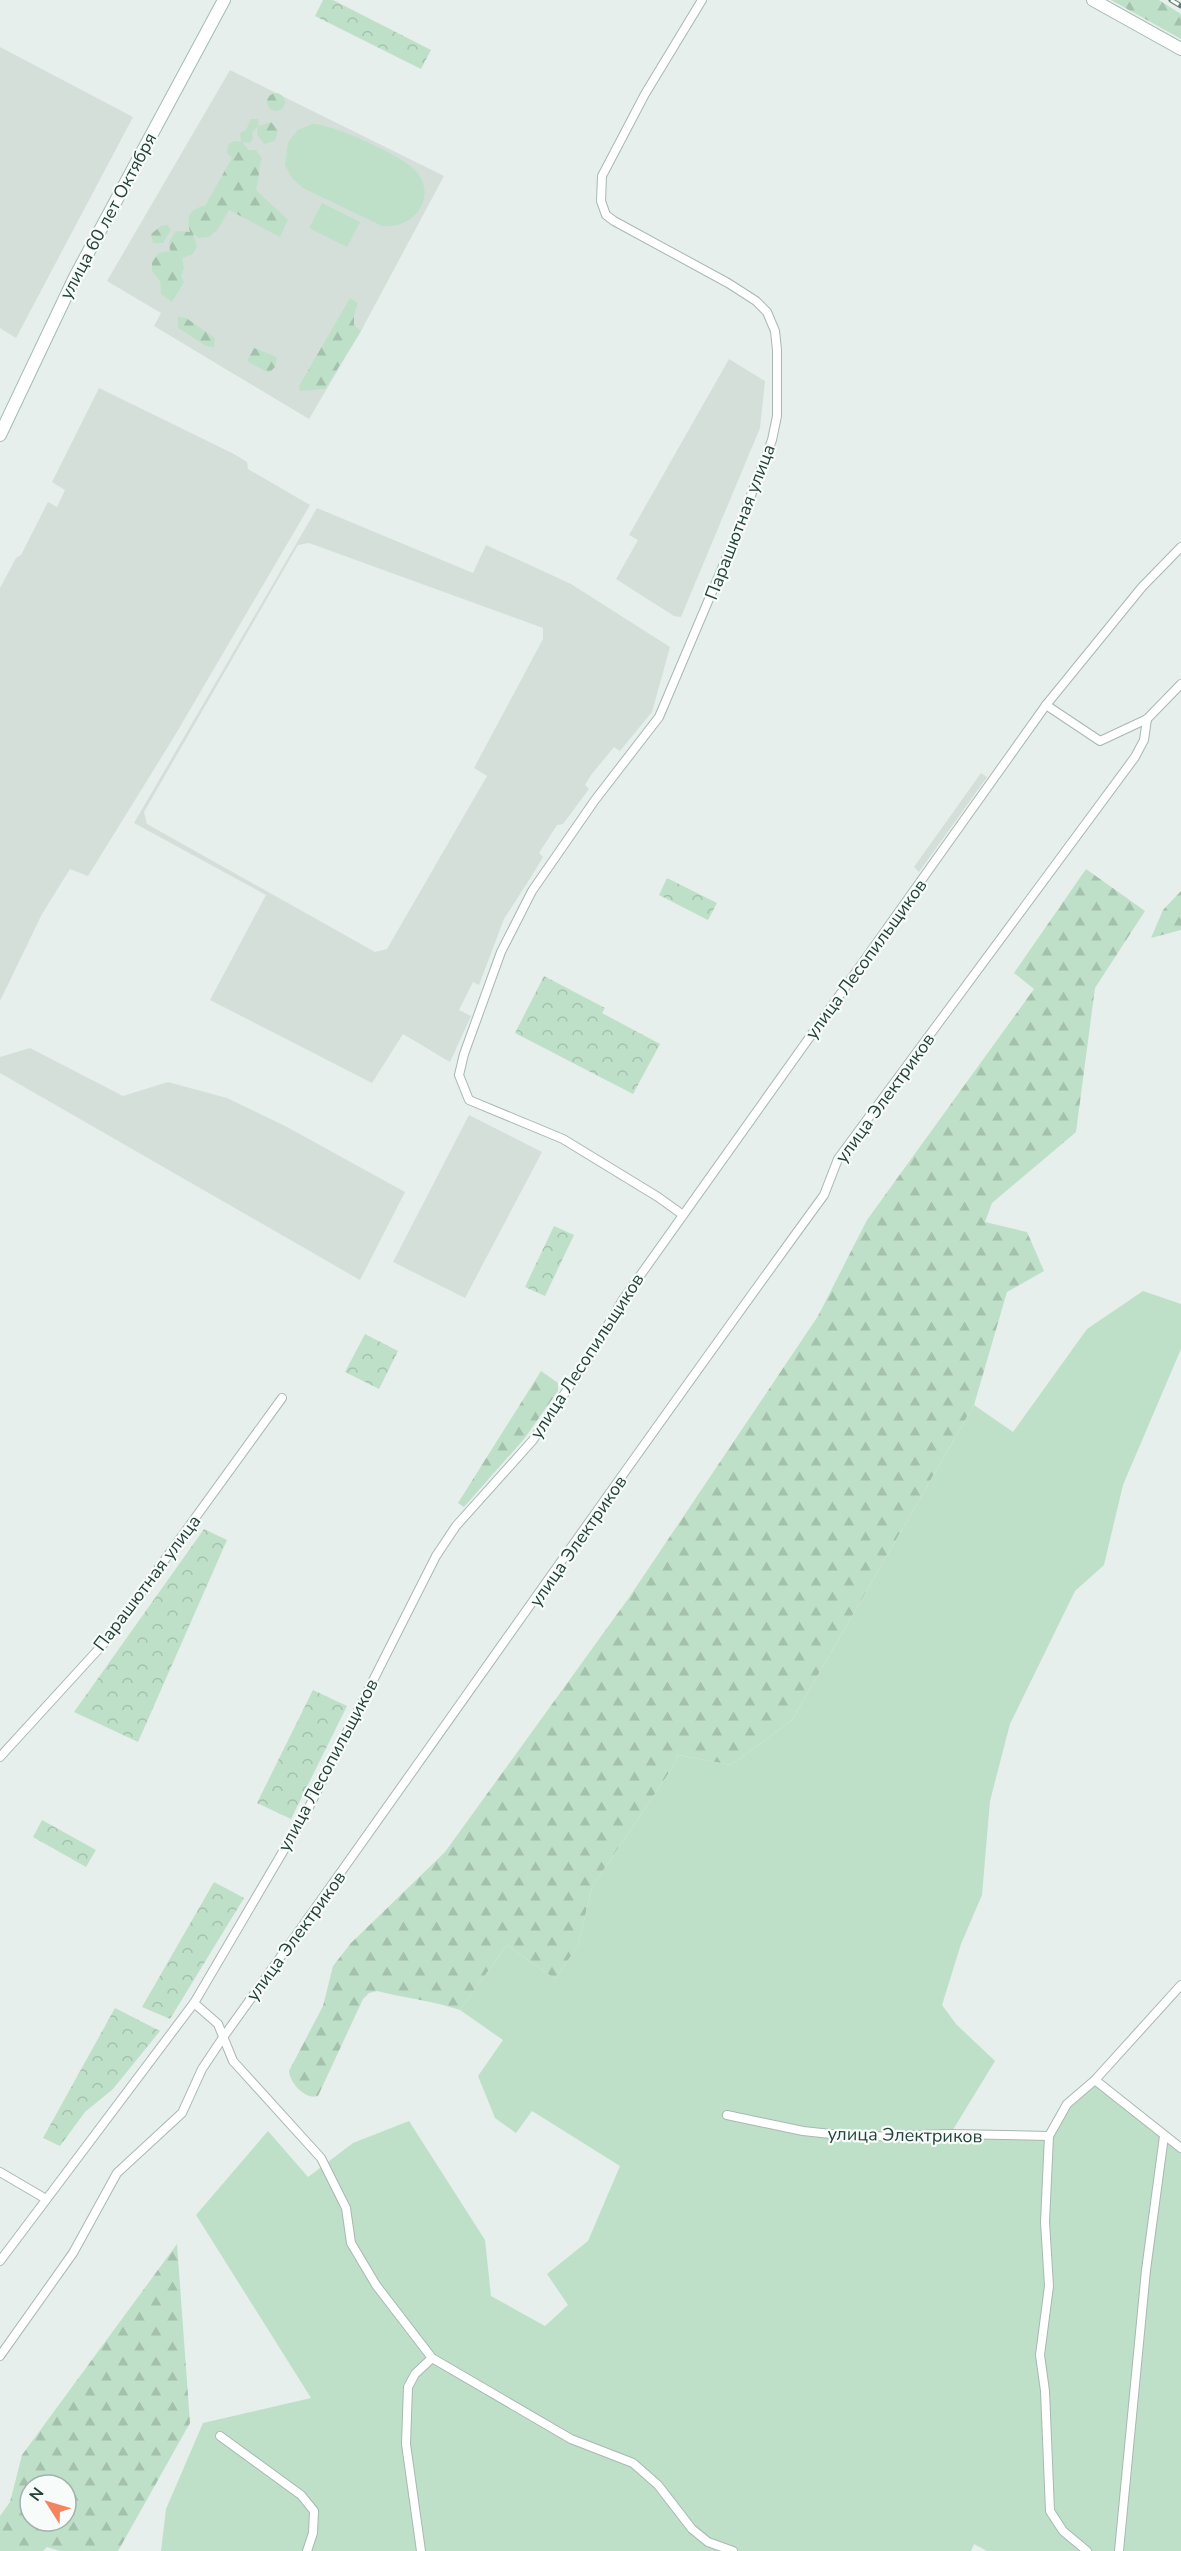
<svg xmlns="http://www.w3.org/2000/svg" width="1181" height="2551" viewBox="0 0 1181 2551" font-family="'Nunito Sans',sans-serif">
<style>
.built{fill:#d4dfda;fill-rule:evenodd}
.forest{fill:url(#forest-firs);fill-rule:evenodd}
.park{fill:url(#park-crowns)}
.garden{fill:#bfe0c8}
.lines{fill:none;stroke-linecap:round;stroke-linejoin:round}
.minor-casing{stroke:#a8b8b2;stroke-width:10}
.secondary-casing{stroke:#a4bbb3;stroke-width:14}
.minor{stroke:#fff;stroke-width:8}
.secondary{stroke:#fff;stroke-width:12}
.rail-casing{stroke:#5f7d75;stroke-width:5}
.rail{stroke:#f7fbf9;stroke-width:3;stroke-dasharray:9;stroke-linecap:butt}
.labels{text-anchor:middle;stroke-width:4.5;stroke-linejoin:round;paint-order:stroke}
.street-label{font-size:18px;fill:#24423a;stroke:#f7fbf9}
</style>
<defs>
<pattern id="forest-firs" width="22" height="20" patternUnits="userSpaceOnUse" patternTransform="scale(1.5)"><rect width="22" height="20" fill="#bfe0c8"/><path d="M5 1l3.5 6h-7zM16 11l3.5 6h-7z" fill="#a4c1ad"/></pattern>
<pattern id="park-crowns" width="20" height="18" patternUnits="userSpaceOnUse" patternTransform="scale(1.5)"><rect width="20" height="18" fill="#bfe0c8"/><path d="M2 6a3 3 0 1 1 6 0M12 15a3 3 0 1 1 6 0" fill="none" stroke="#a4c1ad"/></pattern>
</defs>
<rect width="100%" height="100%" fill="#e6efeb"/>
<g class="built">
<path d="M0 47 133 117 16 338 0 328Z"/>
<path d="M230 70 444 176 361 331 309 419 154 326 161 313 107 281Z"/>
<path d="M729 359 765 381 760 428 681 617 674 616 616 579 638 540 629 535Z"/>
<path d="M99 388 234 454 247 462 248 469 310 505 174 737 88 876 70 869 42 914 0 1001V588L16 558 21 555 48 502 57 507 65 490 52 482Z"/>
<path d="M317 508 473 573 486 545 571 584 670 647 652 712 620 751 614 747 591 775 585 785 589 789 563 824 557 825 539 853 543 857 531 877 504 919 479 985 473 982 459 1010 471 1016 450 1062 403 1034 372 1083 210 1000 266 895 134 823ZM309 543 543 628V639L474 768 487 776 387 949 375 952 147 824 144 812 298 545Z"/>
<path d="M981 773 987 777 919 872 914 867Z"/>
<path d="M30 1048 123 1096 168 1082 227 1098 287 1127 405 1192 360 1280 0 1073V1057Z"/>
<path d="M469 1115 542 1152 465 1298 393 1262Z"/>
</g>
<g class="forest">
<path d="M1111 0H1159L1181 14V39Z"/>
<circle cx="276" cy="102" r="9"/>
<path d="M251 119H258L259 126 271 122 278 130 275 141 264 144 257 135 258 127 252 132 253 138 250 143 242 142 249 150H256L262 158C258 167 260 179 256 190L288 220 280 237 229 210 218 229 209 237 199 238 193 234 197 246 193 254 182 258 184 268 181 276 184 282 172 302 161 294 160 281 152 271V261L159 253 170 251 169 242 176 231 190 232C186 218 189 208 205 206L232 158 227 153 228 145 234 141 241 142 240 133 246 130Z"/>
<path d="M167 225 171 230 163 243H153L151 234 161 226Z"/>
<path d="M350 298 358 303 354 315V325L361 331 325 389 300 391 299 386Z"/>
<path d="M178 317 186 318 215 338 214 347 206 346 178 328Z"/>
<path d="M254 348 277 357 275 367 269 373 247 361Z"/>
<path d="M1086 869 1145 911 1095 988 1076 1132 992 1203 985 1222 1027 1232 1044 1271 1007 1292 974 1405 792 1720 731 1765 678 1755 673 1767 592 1887 578 1946 555 1979 507 1945 460 2010C434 2001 405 1998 377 1991L369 1993 363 1999 318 2096C305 2100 290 2083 289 2071L323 2006 333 1966 351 1943 445 1852 628 1599 818 1316 867 1220 1034 989 1014 973Z"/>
<path d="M1181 891V930L1151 938 1163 910Z"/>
<path d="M541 1371 558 1383V1391L524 1439 464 1507 458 1503Z"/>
<path d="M177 2244 190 2423 118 2551H60L47 2547 43 2551H0V2516L10 2502 22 2455ZM30 2485H66V2521H30Z"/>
</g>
<g class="park">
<path d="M323 0H333L431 50 421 69 315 16Z"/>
<path d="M667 878 717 903 708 920 659 895Z"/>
<path d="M544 976 605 1008 602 1013 660 1044 633 1094 515 1033Z"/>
<path d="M554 1226 574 1235 545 1296 525 1287Z"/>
<path d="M365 1334 398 1351 379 1389 345 1372Z"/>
<path d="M204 1529 227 1540 138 1742 74 1712Z"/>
<path d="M313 1690 347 1706 291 1819 257 1803Z"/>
<path d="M42 1820 96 1850 86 1867 33 1837Z"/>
<path d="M214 1882 244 1898 170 2019 142 2007Z"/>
<path d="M115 2008 160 2031 113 2089 85 2112 60 2146 43 2138Z"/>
</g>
<g class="garden">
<path d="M312 124C329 122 406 157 417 172 438 199 412 230 382 226L303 188 292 178 285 165 288 142 298 130Z"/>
<path d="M322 203 360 222 347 247 309 228Z"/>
<path d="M1143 1291 1181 1304V1349L1123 1485 1104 1565 1075 1591 1010 1724 990 1801 982 1895 961 1944 942 2005 956 2024 995 2061 951 2133 1049 2136 1067 2104 1095 2080 1181 2148V2551H987L974 2544 971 2551H161L166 2509 203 2423 311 2398 196 2215 268 2131 308 2177 353 2143 409 2121 485 2240 491 2296 545 2326 568 2305 547 2274 588 2241 620 2166 532 2111 516 2133 495 2118 478 2076 503 2040 460 2010 507 1945 555 1979 578 1946 592 1887 673 1767 678 1755 731 1765 792 1720 974 1405 1013 1432 1087 1329Z"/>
</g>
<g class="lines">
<defs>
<g id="minor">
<path d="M1046 705 1100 741 1147 719 1181 684"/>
<path d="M683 1215 658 1197 563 1139 469 1100 459 1075 464 1054 501 952 532 891 595 800 659 717 734 540 772 440 777 416V350L775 331 767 312 756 301 728 283 614 221 606 215 601 201 602 176 645 94 702 0"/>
<path d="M0 1757 106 1641 282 1398"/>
<path d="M194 2003 218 2024 233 2061 321 2158 346 2208 351 2243 376 2285 432 2358 571 2439 633 2463 658 2485 692 2529 708 2542 733 2551"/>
<path d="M1095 2080 1181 2148"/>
<path d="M727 2115 803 2131 859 2137 950 2134 1049 2136"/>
<path d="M0 2172 46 2199"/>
<path d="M0 2261 194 2003 308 1809 436 1556 456 1526 533 1440 588 1359 622 1301 1046 705 1142 587 1181 547"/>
<path d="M0 2356 73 2253 117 2173 182 2113 202 2069 224 2036C425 1756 621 1473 824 1195L838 1159 1135 757 1144 740 1147 719"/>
<path d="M220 2436 301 2495 314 2511 313 2533 307 2551"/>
<path d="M421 2551 406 2444 408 2387 415 2374 432 2358"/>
<path d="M1087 2551 1063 2531 1050 2511 1045 2391 1040 2355 1049 2286 1045 2222 1049 2136 1067 2104 1095 2080 1181 1985"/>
<path d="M1119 2551 1146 2270 1164 2136"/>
</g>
<g id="secondary">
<path d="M1093 0 1181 49"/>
<path d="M0 435 75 277 224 0"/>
</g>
</defs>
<use href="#minor" class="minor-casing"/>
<use href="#secondary" class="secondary-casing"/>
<use href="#minor" class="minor"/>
<use href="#secondary" class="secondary"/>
<defs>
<path id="rail" d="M1171 0 1181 6"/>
</defs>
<use href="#rail" class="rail-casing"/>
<use href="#rail" class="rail"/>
</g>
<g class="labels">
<g class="street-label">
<text transform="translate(108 216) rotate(-62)" y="6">улица 60 лет Октября</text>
<text transform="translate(740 522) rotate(-69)" y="6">Парашютная улица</text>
<text transform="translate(866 959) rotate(-54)" y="6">улица Лесопильщиков</text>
<text transform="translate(885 1098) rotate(-54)" y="6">улица Электриков</text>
<text transform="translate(587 1356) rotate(-57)" y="6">улица Лесопильщиков</text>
<text transform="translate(578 1541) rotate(-55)" y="6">улица Электриков</text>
<text transform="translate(147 1583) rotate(-53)" y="6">Парашютная улица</text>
<text transform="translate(328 1765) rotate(-62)" y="6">улица Лесопильщиков</text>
<text transform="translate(296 1936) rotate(-54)" y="6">улица Электриков</text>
<text transform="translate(905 2135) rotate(1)" y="6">улица Электриков</text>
</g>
</g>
<g transform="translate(48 2503) rotate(307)"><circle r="28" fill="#f7fbf9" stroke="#a3b1ad" stroke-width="1.5"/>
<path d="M0-4.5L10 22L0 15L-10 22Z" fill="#f4845f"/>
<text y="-9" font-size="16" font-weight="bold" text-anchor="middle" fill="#24423a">N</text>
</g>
</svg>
